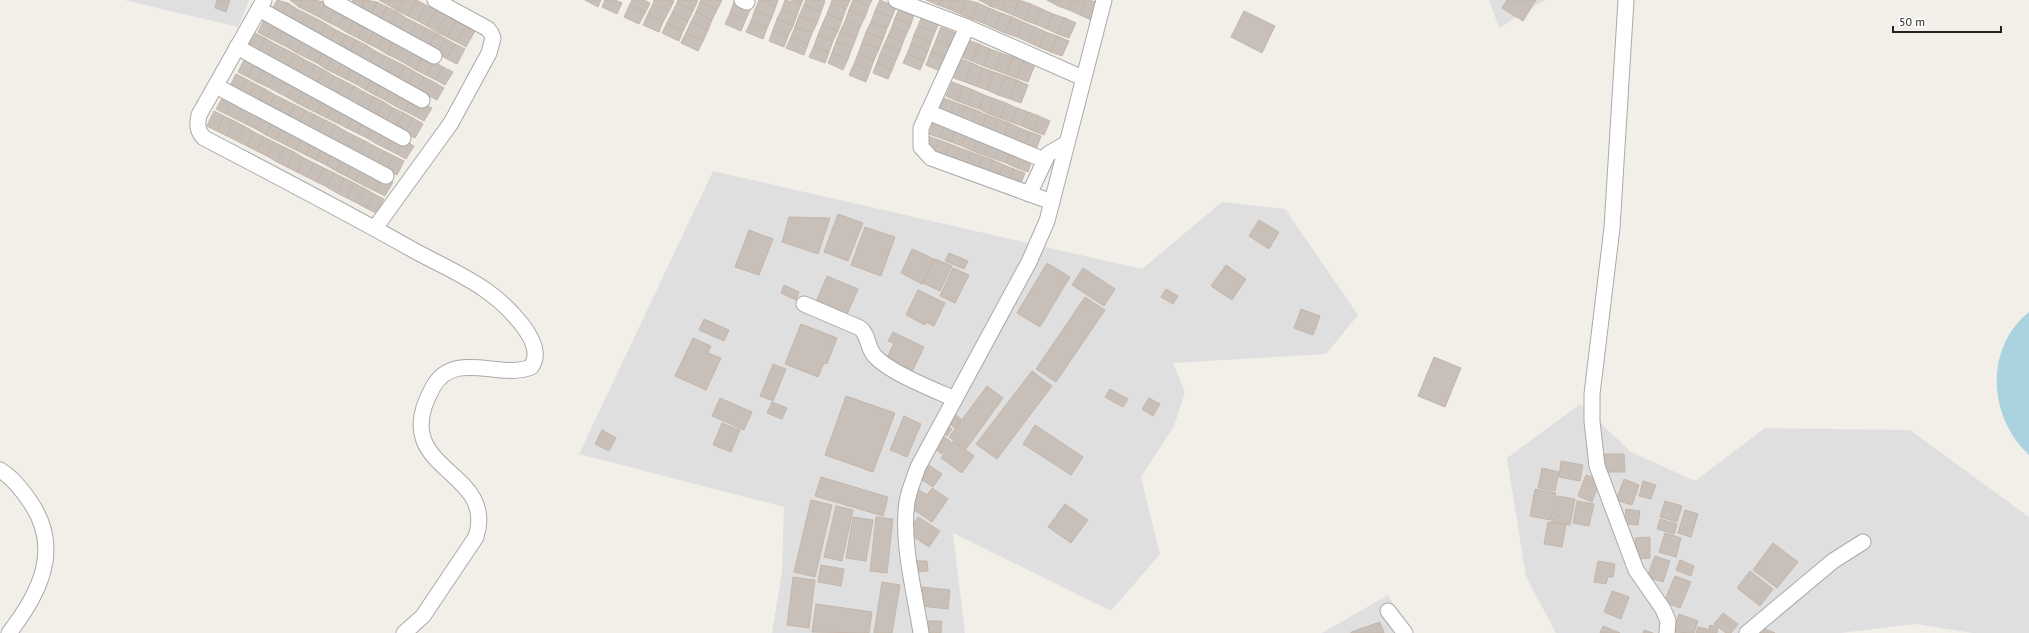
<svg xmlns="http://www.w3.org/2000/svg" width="2029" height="633" viewBox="0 0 2029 633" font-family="'PT Sans',sans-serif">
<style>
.residential{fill:#e0dfdf}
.water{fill:#aad3df}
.building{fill:#c7bfb8;stroke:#c4b6ab}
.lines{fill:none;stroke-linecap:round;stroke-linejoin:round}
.minor-casing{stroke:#a9a9a9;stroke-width:17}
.minor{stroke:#fff;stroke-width:15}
</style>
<rect width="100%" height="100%" fill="#f2efe9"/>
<g class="residential">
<path d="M124 0H249L238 27Z"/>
<path d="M1489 0H1545L1499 28Z"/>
<path d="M713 171 1142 269 1222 202 1285 209 1358 315 1326 354 1173 363 1185 392 1174 426 1141 477 1160 554 1111 611 953 533 965 633H772L782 572 784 507 579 454Z"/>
<path d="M1580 404 1631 452 1695 481 1765 428 1910 430 2029 517V633H1973L1916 624 1840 633H1556L1526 577 1507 458Z"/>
<path d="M1388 595 1408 633H1322Z"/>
</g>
<path class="water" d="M2029 312V455C1988 417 1984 348 2029 312Z"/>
<g class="building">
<path d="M217 0H230L226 12 215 8Z"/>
<path d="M277 0 288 3 281 16 271 11Z"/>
<path d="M290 0H303L299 7Z"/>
<path d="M303 0H315L309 12 299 7Z"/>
<path d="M315 0 326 3 319 17 309 12Z"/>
<path d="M353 0H365L359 11 350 6Z"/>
<path d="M365 0 377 2 369 17 359 11Z"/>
<path d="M379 0H391L388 5Z"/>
<path d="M391 0H404L398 11 388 5Z"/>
<path d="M404 0H416L408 16 398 11Z"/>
<path d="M416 0 426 5 418 21 408 16Z"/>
<path d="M585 0H601L598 7Z"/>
<path d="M605 0H615L622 3 617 14 602 7Z"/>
<path d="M632 0H644L650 3 645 13 629 6Z"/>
<path d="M654 0H672L674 1 669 11 653 4Z"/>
<path d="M678 0H698L693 11 677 3Z"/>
<path d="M701 0H722L717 10 700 2Z"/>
<path d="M759 0 776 6 772 17 755 10Z"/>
<path d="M761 0H778L776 6Z"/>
<path d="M785 0 801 4 797 15 782 9Z"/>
<path d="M791 0H803L801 4Z"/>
<path d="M806 0H822L825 1 821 12 804 5Z"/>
<path d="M832 0H850L846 9 831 3Z"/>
<path d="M853 0H872L869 6Z"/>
<path d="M853 0 869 6 865 17 849 10Z"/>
<path d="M880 0 896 7 892 17 875 11Z"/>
<path d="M926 0H940L938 5Z"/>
<path d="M940 0H953L949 9 938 5Z"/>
<path d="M953 0H966L960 14 949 9Z"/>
<path d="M966 0 978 3 972 19 960 14Z"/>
<path d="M979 0H992L990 6Z"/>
<path d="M992 0H1006L1001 10 990 6Z"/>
<path d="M1006 0H1019L1013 15 1001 10Z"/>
<path d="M1019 0 1031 4 1024 20 1013 15Z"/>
<path d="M1047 0H1061L1058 6Z"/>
<path d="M1061 0H1074L1069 10 1058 6Z"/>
<path d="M1074 0H1086L1080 15 1069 10Z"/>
<path d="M1086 0 1098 2 1091 20 1080 15Z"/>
<path d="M1507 0H1536L1523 21 1502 8Z"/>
<path d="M377 2 387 7 379 22 369 17Z"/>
<path d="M700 2 717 10 712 20 696 12Z"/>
<path d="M734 2 751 8 746 19 730 13Z"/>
<path d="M288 3 297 9 290 21 281 16Z"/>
<path d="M326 3 336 9 328 22 319 17Z"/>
<path d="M677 3 693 11 688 21 672 13Z"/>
<path d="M831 3 846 9 842 20 827 14Z"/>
<path d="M978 3 989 8 983 23 972 19Z"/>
<path d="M653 4 669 11 663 22 648 14Z"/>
<path d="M1031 4 1042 9 1035 24 1024 20Z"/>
<path d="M426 5 436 10 427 26 418 21Z"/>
<path d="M804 5 821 12 817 23 799 16Z"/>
<path d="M629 6 645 13 639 24 624 17Z"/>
<path d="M387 7 397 12 389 27 379 22Z"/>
<path d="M989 8 1001 13 994 28 983 23Z"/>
<path d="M297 9 307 14 300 27 290 21Z"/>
<path d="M336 9 345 14 338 27 328 22Z"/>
<path d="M782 9 797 15 793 26 777 19Z"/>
<path d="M899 9 914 15 911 24 895 18Z"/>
<path d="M1042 9 1053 14 1047 29 1035 24Z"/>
<path d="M436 10 446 16 437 32 427 26Z"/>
<path d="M755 10 772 17 767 28 751 21Z"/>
<path d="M849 10 865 17 860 27 845 21Z"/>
<path d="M875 11 892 17 887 28 871 22Z"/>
<path d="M1244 11 1275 26 1262 53 1231 37Z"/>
<path d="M397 12 406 18 398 32 389 27Z"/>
<path d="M696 12 712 20 708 30 691 22Z"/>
<path d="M672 13 688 21 683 31 667 23Z"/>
<path d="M730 13 746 19 741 31 725 24Z"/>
<path d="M1001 13 1012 17 1005 33 994 28Z"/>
<path d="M307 14 317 19 310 32 300 27Z"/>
<path d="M345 14 355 19 348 33 338 27Z"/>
<path d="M648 14 663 22 659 32 643 25Z"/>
<path d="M827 14 842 20 838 31 822 25Z"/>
<path d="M1053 14 1065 18 1058 34 1047 29Z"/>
<path d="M446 16 456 21 447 37 437 32Z"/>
<path d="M799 16 817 23 812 33 795 27Z"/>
<path d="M922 16 939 23 935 32 918 26Z"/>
<path d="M1012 17 1023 22 1017 37 1005 33Z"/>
<path d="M265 18 275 23 267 37 258 32Z"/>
<path d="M406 18 416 23 408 38 398 32Z"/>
<path d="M895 18 911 24 907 33 892 27Z"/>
<path d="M1065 18 1076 23 1069 38 1058 34Z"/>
<path d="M317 19 326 24 320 37 310 32Z"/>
<path d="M355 19 365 25 358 38 348 33Z"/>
<path d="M777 19 793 26 788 36 773 30Z"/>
<path d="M456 21 465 26 457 42 447 37Z"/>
<path d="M751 21 767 28 763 39 746 32Z"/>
<path d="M845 21 860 27 856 38 840 32Z"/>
<path d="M691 22 708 30 703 41 686 33Z"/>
<path d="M871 22 887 28 883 39 866 32Z"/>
<path d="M1023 22 1035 27 1028 42 1017 37Z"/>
<path d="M275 23 285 28 277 42 267 37Z"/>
<path d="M416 23 426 28 418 43 408 38Z"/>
<path d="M667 23 683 31 679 41 662 33Z"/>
<path d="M326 24 336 30 329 42 320 37Z"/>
<path d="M365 25 375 30 367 43 358 38Z"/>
<path d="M822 25 838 31 833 41 818 35Z"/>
<path d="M465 26 475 31 466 47 457 42Z"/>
<path d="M918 26 935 32 931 42 914 35Z"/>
<path d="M795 27 812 33 808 44 791 37Z"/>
<path d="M892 27 907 33 903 42 888 36Z"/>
<path d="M941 27 958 34 953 46 936 40Z"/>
<path d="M1035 27 1046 32 1039 47 1028 42Z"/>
<path d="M285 28 295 34 287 47 277 42Z"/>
<path d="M426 28 436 33 428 48 418 43Z"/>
<path d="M336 30 346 35 339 48 329 42Z"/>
<path d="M375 30 384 35 377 48 367 43Z"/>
<path d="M773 30 788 36 784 47 769 41Z"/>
<path d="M840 32 856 38 852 48 836 42Z"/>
<path d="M866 32 883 39 879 49 862 43Z"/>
<path d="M1046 32 1057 36 1051 52 1039 47Z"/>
<path d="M255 33 265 38 257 53 247 48Z"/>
<path d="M436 33 446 39 437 53 428 48Z"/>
<path d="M686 33 703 41 698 51 681 43Z"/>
<path d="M295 34 304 39 297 53 287 47Z"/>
<path d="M346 35 356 40 349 53 339 48Z"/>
<path d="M384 35 394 40 387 54 377 48Z"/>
<path d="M818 35 833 41 829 52 814 46Z"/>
<path d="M914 35 931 42 928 51 911 44Z"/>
<path d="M888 36 903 42 900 51 884 45Z"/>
<path d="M1057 36 1069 41 1062 56 1051 52Z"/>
<path d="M791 37 808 44 804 55 786 48Z"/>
<path d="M265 38 275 44 267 58 257 53Z"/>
<path d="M304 39 314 44 307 58 297 53Z"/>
<path d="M446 39 455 44 447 59 437 53Z"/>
<path d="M356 40 366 45 359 58 349 53Z"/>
<path d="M394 40 404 46 397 59 387 54Z"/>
<path d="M936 40 953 46 947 59 931 52Z"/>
<path d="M968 40 979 44 972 61 961 57Z"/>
<path d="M836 42 852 48 848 59 832 53Z"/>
<path d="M862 43 879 49 874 60 858 54Z"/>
<path d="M275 44 285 49 277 64 267 58Z"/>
<path d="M314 44 324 50 317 63 307 58Z"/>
<path d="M455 44 465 49 457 64 447 59Z"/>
<path d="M911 44 928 51 924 61 907 54Z"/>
<path d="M979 44 990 49 984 66 972 61Z"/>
<path d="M366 45 375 51 369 63 359 58Z"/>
<path d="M884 45 900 51 896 60 880 54Z"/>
<path d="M404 46 414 51 406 64 397 59Z"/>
<path d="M814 46 829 52 825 63 809 57Z"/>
<path d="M285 49 295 54 287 69 277 64Z"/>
<path d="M990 49 1001 53 995 70 984 66Z"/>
<path d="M324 50 334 55 326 69 317 63Z"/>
<path d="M375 51 385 56 378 69 369 63Z"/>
<path d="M414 51 423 56 416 70 406 64Z"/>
<path d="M931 52 947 59 942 72 926 65Z"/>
<path d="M832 53 848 59 843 70 828 63Z"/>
<path d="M1001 53 1013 57 1006 74 995 70Z"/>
<path d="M295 54 305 60 297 74 287 69Z"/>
<path d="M858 54 874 60 870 71 854 64Z"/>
<path d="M880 54 896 60 892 70 877 63Z"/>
<path d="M907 54 924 61 920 70 903 63Z"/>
<path d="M334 55 344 60 336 74 326 69Z"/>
<path d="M385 56 395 61 388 74 378 69Z"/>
<path d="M423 56 433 61 426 75 416 70Z"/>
<path d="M1013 57 1024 61 1017 78 1006 74Z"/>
<path d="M245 58 255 63 248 77 238 72Z"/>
<path d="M961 59 972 63 965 82 954 78Z"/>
<path d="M305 60 315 65 306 80 297 74Z"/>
<path d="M344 60 353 65 346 79 336 74Z"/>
<path d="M395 61 405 66 398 79 388 74Z"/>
<path d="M433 61 443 67 436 80 426 75Z"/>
<path d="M1024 61 1035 65 1028 82 1017 78Z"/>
<path d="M255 63 265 69 257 82 248 77Z"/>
<path d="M877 63 892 70 888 79 873 73Z"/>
<path d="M972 63 983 68 976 86 965 82Z"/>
<path d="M854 64 870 71 866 82 849 75Z"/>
<path d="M315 65 324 70 316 85 306 80Z"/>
<path d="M353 65 363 71 356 84 346 79Z"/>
<path d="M405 66 415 72 408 84 398 79Z"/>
<path d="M443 67 453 72 445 85 436 80Z"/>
<path d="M983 68 994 72 987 90 976 86Z"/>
<path d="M265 69 275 74 268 87 257 82Z"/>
<path d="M324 70 334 76 326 90 316 85Z"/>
<path d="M363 71 373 76 366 90 356 84Z"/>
<path d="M415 72 424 77 418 90 408 84Z"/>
<path d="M994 72 1006 76 998 95 987 90Z"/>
<path d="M236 74 246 79 238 93 229 88Z"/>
<path d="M275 74 284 79 277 92 268 87Z"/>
<path d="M334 76 344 81 336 96 326 90Z"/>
<path d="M373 76 383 81 375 95 366 90Z"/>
<path d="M1006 76 1017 80 1010 99 998 95Z"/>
<path d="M424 77 434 82 427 95 418 90Z"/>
<path d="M246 79 255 84 248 98 238 93Z"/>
<path d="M284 79 295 84 287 97 277 92Z"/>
<path d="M1017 80 1028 85 1021 103 1010 99Z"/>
<path d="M344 81 354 86 346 101 336 96Z"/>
<path d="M383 81 393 87 385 100 375 95Z"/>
<path d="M434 82 444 88 437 100 427 95Z"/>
<path d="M952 82 963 86 957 101 946 96Z"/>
<path d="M255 84 265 89 258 103 248 98Z"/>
<path d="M295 84 304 89 297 103 287 97Z"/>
<path d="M354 86 364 92 356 106 346 101Z"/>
<path d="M963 86 973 90 968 105 957 101Z"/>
<path d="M393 87 402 92 395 106 385 100Z"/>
<path d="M265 89 275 95 268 109 258 103Z"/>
<path d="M304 89 314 94 307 108 297 103Z"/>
<path d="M973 90 984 95 979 109 968 105Z"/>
<path d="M364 92 374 97 366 112 356 106Z"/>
<path d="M402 92 412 97 405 111 395 106Z"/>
<path d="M314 94 324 99 317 113 307 108Z"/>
<path d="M224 95 233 100 226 114 216 109Z"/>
<path d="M275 95 285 100 278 114 268 109Z"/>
<path d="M984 95 995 99 989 114 979 109Z"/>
<path d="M374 97 384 102 376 117 366 112Z"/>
<path d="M412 97 422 103 415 116 405 111Z"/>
<path d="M944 98 954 102 949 116 938 112Z"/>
<path d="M324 99 334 105 327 118 317 113Z"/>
<path d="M995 99 1006 103 1000 118 989 114Z"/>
<path d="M233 100 243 105 236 119 226 114Z"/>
<path d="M285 100 295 105 288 119 278 114Z"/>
<path d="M384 102 393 108 386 122 376 117Z"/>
<path d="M954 102 965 106 960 120 949 116Z"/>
<path d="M422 103 432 108 424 121 415 116Z"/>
<path d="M1006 103 1017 108 1011 122 1000 118Z"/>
<path d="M243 105 253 110 246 124 236 119Z"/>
<path d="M295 105 305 110 298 124 288 119Z"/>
<path d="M334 105 344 109 337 123 327 118Z"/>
<path d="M965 106 976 110 971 125 960 120Z"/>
<path d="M393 108 404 113 395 128 386 122Z"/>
<path d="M1017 108 1028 112 1022 126 1011 122Z"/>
<path d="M344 109 354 115 347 128 337 123Z"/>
<path d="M253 110 263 116 256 129 246 124Z"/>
<path d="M305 110 315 115 308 129 298 124Z"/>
<path d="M976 110 987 115 981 129 971 125Z"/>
<path d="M214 111 224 116 217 131 207 126Z"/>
<path d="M1028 112 1039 116 1033 131 1022 126Z"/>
<path d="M404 113 413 118 405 133 395 128Z"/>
<path d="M315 115 325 120 318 134 308 129Z"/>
<path d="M354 115 364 120 357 133 347 128Z"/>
<path d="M987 115 998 119 992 133 981 129Z"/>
<path d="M224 116 234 121 227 136 217 131Z"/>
<path d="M263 116 273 121 266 135 256 129Z"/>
<path d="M1039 116 1050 121 1044 135 1033 131Z"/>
<path d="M413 118 423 124 415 138 405 133Z"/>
<path d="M998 119 1009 123 1003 138 992 133Z"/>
<path d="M325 120 335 125 328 139 318 134Z"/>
<path d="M364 120 374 125 367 138 357 133Z"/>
<path d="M934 120 945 124 940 138 929 134Z"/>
<path d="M234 121 244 126 237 141 227 136Z"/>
<path d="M273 121 283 126 276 140 266 135Z"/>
<path d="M1009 123 1020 128 1014 142 1003 138Z"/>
<path d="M945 124 956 128 951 142 940 138Z"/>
<path d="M335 125 345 131 338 144 328 139Z"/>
<path d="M374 125 384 130 377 144 367 138Z"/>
<path d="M244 126 254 132 247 146 237 141Z"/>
<path d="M283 126 293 131 286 145 276 140Z"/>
<path d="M956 128 967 132 962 146 951 142Z"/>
<path d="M1020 128 1030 132 1025 146 1014 142Z"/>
<path d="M384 130 394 135 387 149 377 144Z"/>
<path d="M293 131 303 136 296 150 286 145Z"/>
<path d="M345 131 355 136 347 149 338 144Z"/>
<path d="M254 132 264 137 257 151 247 146Z"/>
<path d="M967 132 978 136 973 151 962 146Z"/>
<path d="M1030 132 1041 136 1036 150 1025 146Z"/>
<path d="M394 135 404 140 397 154 387 149Z"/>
<path d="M303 136 313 141 306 155 296 150Z"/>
<path d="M355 136 365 141 357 155 347 149Z"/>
<path d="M928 136 939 140 934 153 923 149Z"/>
<path d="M978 136 989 141 984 155 973 151Z"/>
<path d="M264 137 274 142 267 156 257 151Z"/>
<path d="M404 140 414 146 406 159 397 154Z"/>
<path d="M939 140 950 144 945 157 934 153Z"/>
<path d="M313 141 323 146 316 160 306 155Z"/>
<path d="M365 141 374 146 367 160 357 155Z"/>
<path d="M989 141 1000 145 995 159 984 155Z"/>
<path d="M274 142 284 147 277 162 267 156Z"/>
<path d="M950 144 960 148 955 162 945 157Z"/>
<path d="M1000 145 1011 149 1006 163 995 159Z"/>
<path d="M323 146 333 152 326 165 316 160Z"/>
<path d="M374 146 384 151 377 165 367 160Z"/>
<path d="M284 147 294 152 287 167 277 162Z"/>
<path d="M960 148 971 152 966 166 955 162Z"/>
<path d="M1011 149 1022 153 1017 168 1006 163Z"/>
<path d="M384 151 394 156 387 170 377 165Z"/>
<path d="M294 152 304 158 297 172 287 167Z"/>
<path d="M333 152 343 157 336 171 326 165Z"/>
<path d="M971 152 982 156 977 170 966 166Z"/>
<path d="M1022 153 1033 157 1028 172 1017 168Z"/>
<path d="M394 156 404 161 397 175 387 170Z"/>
<path d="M982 156 993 160 988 174 977 170Z"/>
<path d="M343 157 353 162 346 176 336 171Z"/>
<path d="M304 158 314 163 307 177 297 172Z"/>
<path d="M993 160 1004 165 998 178 988 174Z"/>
<path d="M353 162 363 167 355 181 346 176Z"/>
<path d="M314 163 324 168 317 182 307 177Z"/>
<path d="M1004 165 1014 169 1009 182 998 178Z"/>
<path d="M363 167 373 172 365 186 355 181Z"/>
<path d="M324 168 334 173 327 187 317 182Z"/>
<path d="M1014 169 1025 173 1020 186 1009 182Z"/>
<path d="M373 172 383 177 375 191 365 186Z"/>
<path d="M334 173 344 178 337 193 327 187Z"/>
<path d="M383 177 393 182 385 196 375 191Z"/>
<path d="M344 178 354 183 347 198 337 193Z"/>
<path d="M354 183 364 188 357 203 347 198Z"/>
<path d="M364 188 374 194 366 208 357 203Z"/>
<path d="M374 194 384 199 376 213 366 208Z"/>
<path d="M838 214 863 223 848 261 824 252Z"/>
<path d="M789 217 830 218 818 254 782 242Z"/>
<path d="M1259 220 1279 232 1269 249 1249 236Z"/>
<path d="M865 227 895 237 881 276 851 265Z"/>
<path d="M749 230 773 239 759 275 735 267Z"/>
<path d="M912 249 934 259 922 284 901 273Z"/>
<path d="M949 253 968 261 964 269 945 261Z"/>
<path d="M935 259 952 266 940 291 923 283Z"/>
<path d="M1047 263 1070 277 1040 327 1017 313Z"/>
<path d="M1226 265 1246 279 1232 300 1211 286Z"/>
<path d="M953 268 969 275 955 303 940 296Z"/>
<path d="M1083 268 1115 289 1104 306 1072 285Z"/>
<path d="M827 276 858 289 846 317 815 304Z"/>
<path d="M784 285 799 292 796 300 781 293Z"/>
<path d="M1166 289 1178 296 1173 304 1161 297Z"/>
<path d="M918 290 945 303 934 326 926 322 925 325 906 315Z"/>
<path d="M1085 297 1105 310 1056 382 1036 369Z"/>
<path d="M1301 309 1320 316 1313 335 1294 328Z"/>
<path d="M704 319 729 330 724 341 699 330Z"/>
<path d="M801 324 837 338 827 364 824 363 818 377 785 364Z"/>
<path d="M893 332 924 347 912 372 886 360 894 343 888 341Z"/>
<path d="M693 338 711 346 708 353 721 358 706 390 675 376Z"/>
<path d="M1434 357 1461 368 1445 407 1418 396Z"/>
<path d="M773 364 786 369 773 401 760 396Z"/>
<path d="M1032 371 1052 386 997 459 976 444Z"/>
<path d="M987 386 1003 398 966 449 949 437Z"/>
<path d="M1110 389 1128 399 1123 407 1105 397Z"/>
<path d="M846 396 895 413 873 472 825 455Z"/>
<path d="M720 398 752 412 744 430 712 416Z"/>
<path d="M1149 398 1160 404 1153 416 1142 409Z"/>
<path d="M772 402 787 408 782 419 767 413Z"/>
<path d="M951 411 961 419 955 428 945 421Z"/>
<path d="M904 416 921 424 907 457 890 450Z"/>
<path d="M722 423 740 430 731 452 713 445Z"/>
<path d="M944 423 952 429 947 436 939 430Z"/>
<path d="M1035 425 1083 457 1071 475 1023 444Z"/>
<path d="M602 430 616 438 609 451 595 444Z"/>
<path d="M940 434 951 442 942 454 931 446Z"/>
<path d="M953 441 974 456 962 473 941 458Z"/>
<path d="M1602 454H1624L1625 472H1603Z"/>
<path d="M1561 461 1583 465 1580 481 1559 477Z"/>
<path d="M926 463 942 474 933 487 916 476Z"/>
<path d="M1542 468 1559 472 1555 491 1538 488Z"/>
<path d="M1586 475 1600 480 1592 502 1578 496Z"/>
<path d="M821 477 888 497 883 516 815 496Z"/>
<path d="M1624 479 1639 485 1632 505 1616 500Z"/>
<path d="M1643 481 1656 485 1651 499 1639 496Z"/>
<path d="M932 488 948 499 932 522 908 506 919 490 927 495Z"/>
<path d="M1535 489 1556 493 1551 520 1530 516Z"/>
<path d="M1557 496 1575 499 1570 525 1552 522Z"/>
<path d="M811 500 832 505 815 577 794 572Z"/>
<path d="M1577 501 1594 504 1589 526 1573 523Z"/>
<path d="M1665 501 1682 506 1677 522 1660 517Z"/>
<path d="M1065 504 1088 520 1071 543 1048 527Z"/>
<path d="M836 506 853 510 842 561 824 557Z"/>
<path d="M1626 509 1640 511 1638 525 1624 524Z"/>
<path d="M1685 510 1698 514 1691 537 1678 533Z"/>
<path d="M853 517 873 520 866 561 846 558Z"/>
<path d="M876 517 893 519 887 573 870 571Z"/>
<path d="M918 517 940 531 929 547 908 533Z"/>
<path d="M1660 519 1677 524 1674 534 1657 529Z"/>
<path d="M1548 522 1566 525 1562 547 1544 544Z"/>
<path d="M1665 533 1681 538 1676 557 1659 552Z"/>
<path d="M1650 537V558L1636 559 1635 538Z"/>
<path d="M1773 543 1798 562 1777 588 1753 570Z"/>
<path d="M1655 556 1670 561 1663 582 1647 577Z"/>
<path d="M1680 560 1694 566 1691 576 1676 570Z"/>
<path d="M913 561H927L928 571 914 572Z"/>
<path d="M1598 561 1615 564 1613 577H1608L1606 584 1594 582Z"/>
<path d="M821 565 844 569 841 586 818 582Z"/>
<path d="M1750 571 1773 589 1760 606 1737 588Z"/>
<path d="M1675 576 1691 582 1680 608 1664 602Z"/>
<path d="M793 577 815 580 809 628 787 625Z"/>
<path d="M882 582 900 585 892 633H874Z"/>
<path d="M922 587 950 590 948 609 920 606Z"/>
<path d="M1612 591 1629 597 1621 619 1604 612Z"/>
<path d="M816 604 872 612 869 633 812 632Z"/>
<path d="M1723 613 1738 624 1731 633H1726L1714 624Z"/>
<path d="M1679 614 1698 621 1694 633 1673 632Z"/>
<path d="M923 621H942L941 633H923Z"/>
<path d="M1380 622 1384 633H1351V632Z"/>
<path d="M1710 625 1718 627 1717 633H1707Z"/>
<path d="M1603 626 1620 633H1600Z"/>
<path d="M1758 626 1775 633H1755Z"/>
<path d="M1698 627 1707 629 1706 633H1696Z"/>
<path d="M1644 630 1653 633H1643Z"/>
</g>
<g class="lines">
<defs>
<g id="minor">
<path d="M264 0 199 115C197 124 197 131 204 138 275 175 346 212 415 251 437 263 464 275 484 289 503 302 549 343 531 367 500 380 454 349 433 387 385 472 498 467 476 537L423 616 404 633"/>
<path d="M331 0 434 56"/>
<path d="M742 0 747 2"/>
<path d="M896 0 967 27"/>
<path d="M1626 0 1612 228 1592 394V421L1597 466 1636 570 1663 609 1668 621 1667 633"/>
<path d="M259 9 422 100"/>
<path d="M237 47 403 138"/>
<path d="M216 86 386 176"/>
<path d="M928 112 1044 160"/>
<path d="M1029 194 1048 154 1067 143"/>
<path d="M1052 202 931 158 921 147V128L967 27 1083 78"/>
<path d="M375 228 451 123 489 53 493 38 491 33 488 29 435 0"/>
<path d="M804 304 860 328C869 335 867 347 874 355 888 372 934 390 955 399"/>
<path d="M0 470C12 477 23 491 31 503 62 549 40 593 9 633"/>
<path d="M1388 611 1405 633"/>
<path d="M921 633C915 593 901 543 907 502 909 490 914 479 918 467L1029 262 1047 221 1104 0"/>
<path d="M1747 633 1833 561 1863 542"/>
</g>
</defs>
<use href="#minor" class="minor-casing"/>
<use href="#minor" class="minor"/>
</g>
<path d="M1893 26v6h108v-6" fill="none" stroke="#222222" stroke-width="2"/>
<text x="1899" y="26" font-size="12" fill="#222222" stroke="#ffffff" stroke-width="3" paint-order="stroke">50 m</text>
</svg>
